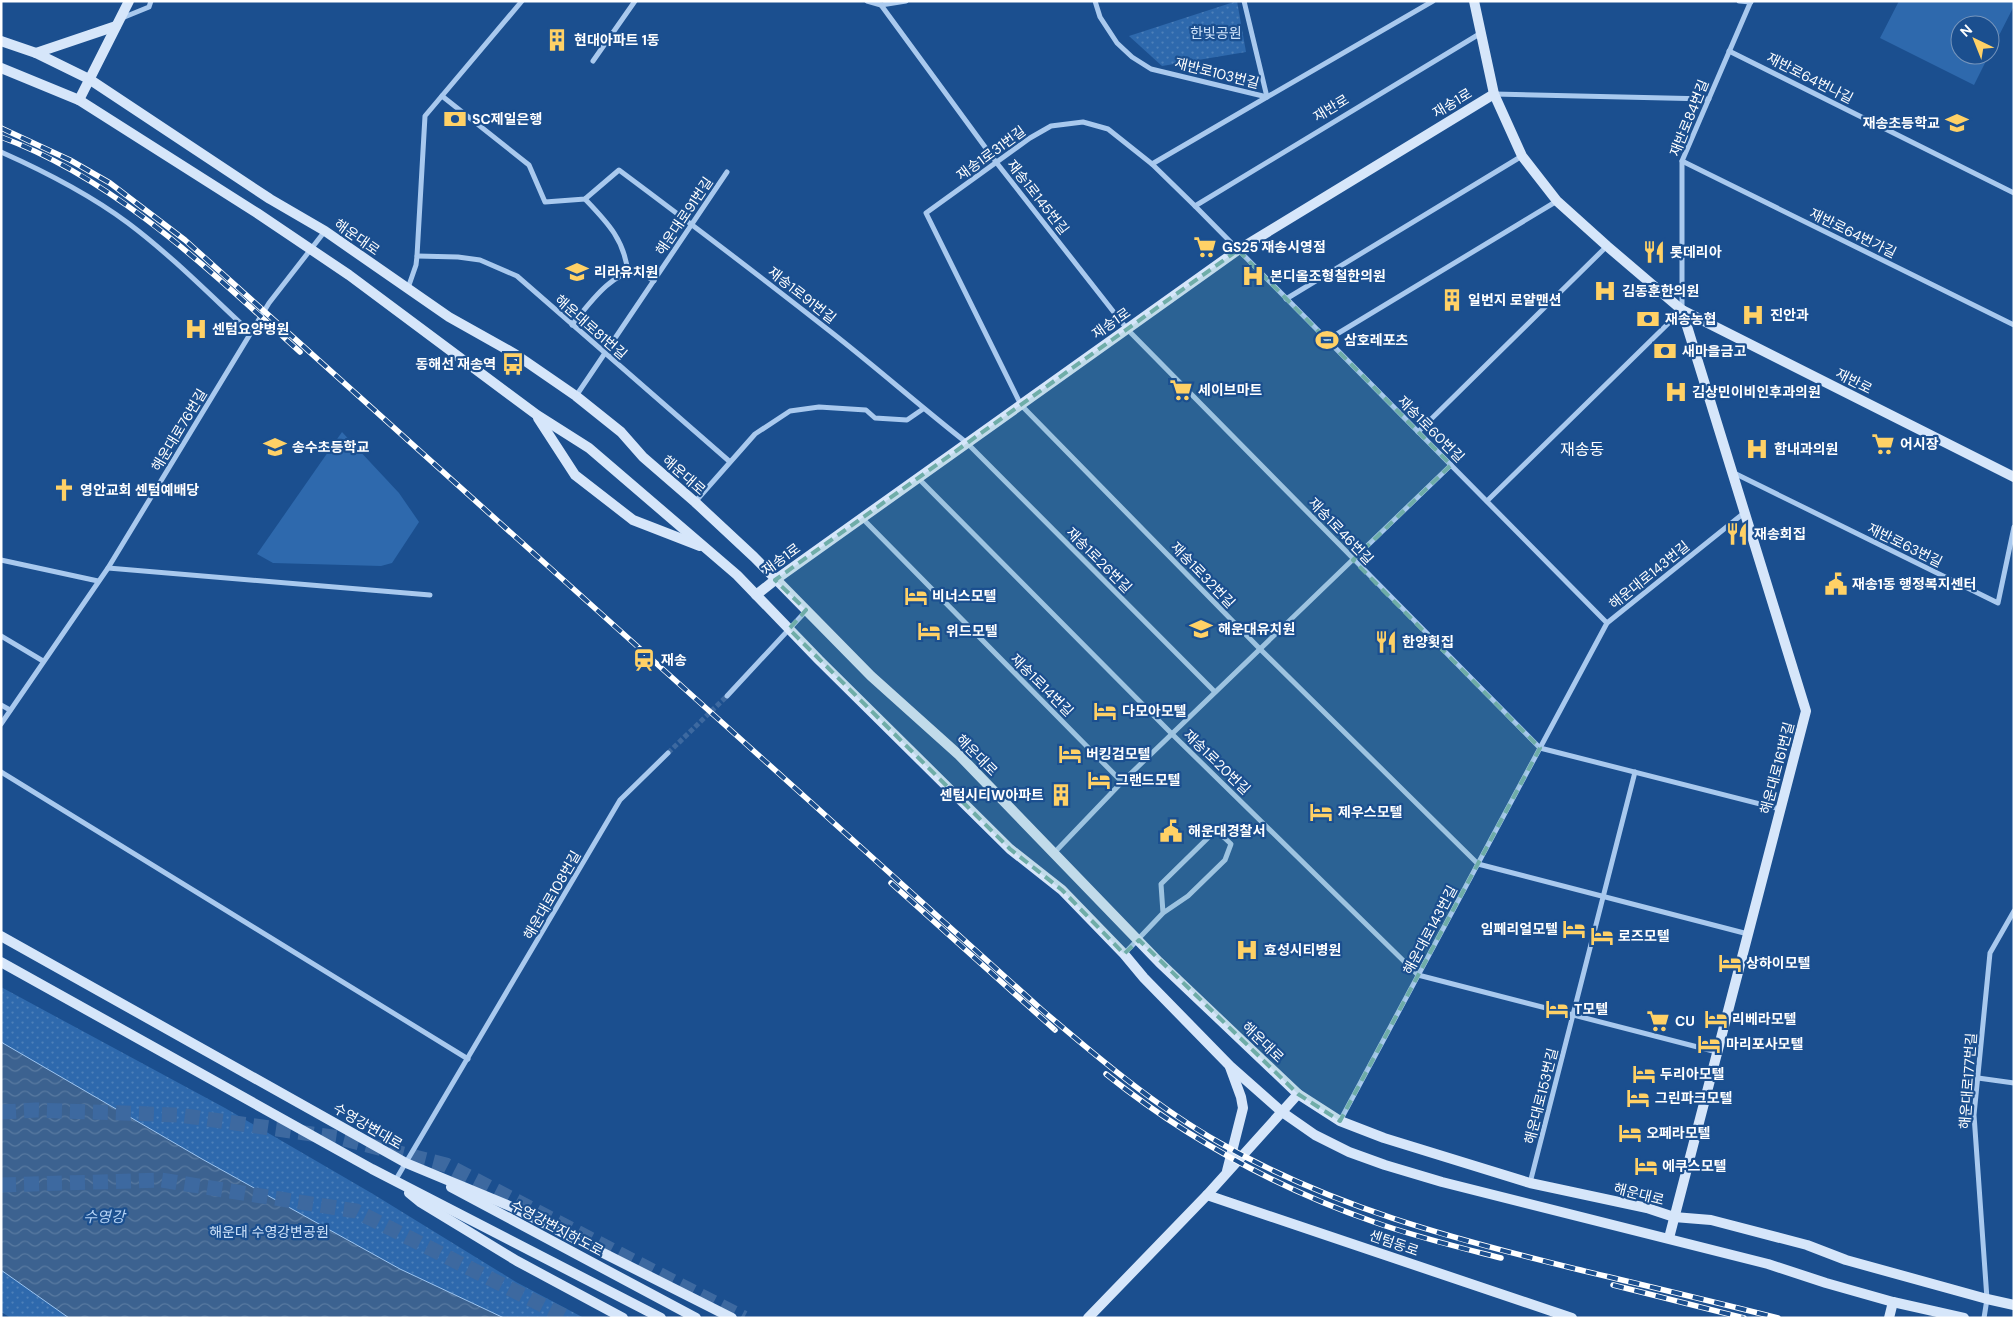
<svg xmlns="http://www.w3.org/2000/svg" width="2015" height="1319" viewBox="0 0 2015 1319" font-family="'DM Sans','Noto Sans KR',sans-serif">
<style>
.park{fill:url(#park-dots)}
.pitch{fill:#2e69ad}
.water{fill:url(#water-waves);stroke:#9cc4f0}
.lines{fill:none;stroke-linecap:round;stroke-linejoin:round}
.street-tunnel{stroke:#3d69a0;stroke-width:5;stroke-dasharray:5 2.5;stroke-linecap:butt}
.highway-tunnel{stroke:#3d69a0;stroke-width:15;stroke-dasharray:15 8;stroke-linecap:butt}
.street{stroke:#a9c9ee;stroke-width:5}
.secondary{stroke:#d6e6fa;stroke-width:10}
.rail-casing{stroke:#fff;stroke-width:5.5}
.rail{stroke:#1b4f8f;stroke-width:4;stroke-dasharray:11;stroke-linecap:butt}
.marked{fill:#6fada8;fill-opacity:0.2;stroke:#6fada8;stroke-width:4;stroke-dasharray:10 6;stroke-linejoin:round}
.labels{text-anchor:middle;stroke-width:4.5;stroke-linejoin:round;paint-order:stroke}
.park-label{font-size:14px;fill:#cfe3fa;stroke:#1b4f8f}
.poi-label{font-size:14px;font-weight:bold;fill:#fff;stroke:#1b4f8f;text-anchor:start}
.street-label{font-size:14px;fill:#fff;stroke:#1b4f8f}
.water-label{font-size:15px;font-style:italic;fill:#b5d3f5;stroke:#1b4f8f}
.quarter-label{font-size:16px;fill:#fff;stroke:#1b4f8f}
</style>
<defs>
<pattern id="park-dots" width="8" height="8" patternUnits="userSpaceOnUse" patternTransform="scale(1.25)"><rect width="8" height="8" fill="#2e69ad"/><path d="M2 2h.1M6 6h.1" fill="none" stroke="#4d80b9" stroke-width="1.8" stroke-linecap="round"/></pattern>
<pattern id="water-waves" width="16" height="10" patternUnits="userSpaceOnUse" patternTransform="scale(1.25)"><rect width="16" height="10" fill="#3c6290"/><path d="M0 5q4-4 8 0t8 0" fill="none" stroke="#597aa1"/></pattern>
</defs>
<rect width="100%" height="100%" fill="#1b4f8f"/>
<g class="park">
<path d="M1237 1 1246 52 1162 66 1129 36Z"/>
<path d="M1 987 225 1108 373 1194 516 1282 584 1318H11L1 1312Z"/>
</g>
<g class="pitch">
<path d="M1899 1H2013L2014 6 1990 53V25H1960V55H1989L1974 85 1880 38Z"/>
<path d="M342 432 399 493 419 522 392 563 381 566 273 563 257 554Z"/>
</g>
<path class="water" d="M1 1042 202 1159 400 1269 504 1318H69L1 1270Z"/>
<g class="lines">
<path class="street-tunnel" d="M668 753 727 696"/>
<g class="highway-tunnel">
<path d="M1 1112 36 1110 179 1115 340 1138 446 1165 744 1318"/>
<path d="M1 1185 161 1180 356 1211 568 1318"/>
</g>
<g class="street">
<path d="M867 1 881 5 906 1"/>
<path d="M1095 1 1100 17 1117 43 1132 57 1151 69 1267 97 1433 1"/>
<path d="M1739 1 1751 2"/>
<path d="M881 5 996 162 1127 329 1540 748 1780 809"/>
<path d="M122 18 149 7 151 1"/>
<path d="M1729 51 2014 193"/>
<path d="M593 61 635 1"/>
<path d="M1494 94 1709 99"/>
<path d="M442 96 529 165 545 202 585 199 619 170C690 223 761 277 831 332 877 368 921 407 967 443L1215 692"/>
<path d="M1 152C46 172 89 194 128 223 172 256 211 296 251 333"/>
<path d="M1682 161 2014 325"/>
<path d="M1152 164 1267 97 1244 1"/>
<path d="M585 199C607 222 625 240 628 274"/>
<path d="M1195 206 1481 33"/>
<path d="M417 256 458 257 480 260 517 276 729 461"/>
<path d="M408 288 416 265 417 256 425 116 522 1"/>
<path d="M1286 299 1522 156"/>
<path d="M572 325C586 308 615 266 640 273 645 274 650 279 654 281"/>
<path d="M1327 340 1557 201"/>
<path d="M576 396 727 172"/>
<path d="M1418 432 1607 246"/>
<path d="M1734 473 1998 603 2014 527"/>
<path d="M918 478 1172 734 1418 975 1717 1052"/>
<path d="M1487 501 1682 310V161L1751 1"/>
<path d="M695 502 755 434 790 411 819 407 866 410 875 418 907 420 923 409"/>
<path d="M862 518 1122 782"/>
<path d="M1 560 98 581"/>
<path d="M108 568 430 595"/>
<path d="M1607 623 1195 206 1152 164 1108 129 1083 122 1051 126 1030 138 926 213 1021 405 1260 649 1478 864 1748 934"/>
<path d="M1 636 43 661"/>
<path d="M727 696 806 611"/>
<path d="M1 705 10 710"/>
<path d="M1 724 108 568 269 303 325 231"/>
<path d="M1 772 468 1059"/>
<path d="M1054 853 1122 782 1451 465"/>
<path d="M1124 954 1163 913 1188 896 1225 860 1231 844 1216 830 1161 884 1163 913"/>
<path d="M1978 1078 2014 1083"/>
<path d="M1340 1121 1607 623 1744 513"/>
<path d="M395 1181 620 800 668 753"/>
<path d="M1530 1183 1635 772"/>
<path d="M1984 1318 1987 1299 1974 1115 1990 953 2014 911"/>
</g>
<g class="secondary">
<path d="M1474 1 1494 94 1522 156 1557 201 1607 246 1682 310 2014 477"/>
<path d="M1 41 36 53 89 79 270 199 325 231 449 317 515 354 576 396 621 432 643 457 695 502 754 557 871 676 959 755 1159 962 1298 1094 1340 1121 1384 1138 1530 1183 1647 1208 1674 1217 1711 1220 1807 1245 1846 1260 1987 1299 2014 1305"/>
<path d="M36 53 116 26"/>
<path d="M1 68 79 100 257 213 349 275 537 415 589 448 737 575 819 660 1010 849 1062 890 1124 954 1144 978 1230 1066 1282 1112 1315 1135 1349 1152 1385 1165 1442 1182 1768 1264 1826 1283 1893 1302 1964 1318"/>
<path d="M79 100 129 1"/>
<path d="M538 418 575 475 633 520 700 546"/>
<path d="M756 595 775 580 1238 250 1494 94"/>
<path d="M1 936 406 1163 512 1207 732 1318"/>
<path d="M1 962 372 1169 661 1318"/>
<path d="M1227 1171 1243 1108 1241 1097 1230 1067"/>
<path d="M451 1187 696 1318"/>
<path d="M409 1193 420 1202 517 1261 623 1318"/>
<path d="M1207 1195 1572 1318"/>
<path d="M1669 1238 1806 711 1682 310"/>
<path d="M1088 1318 1207 1195 1298 1094"/>
<path d="M1889 1318 1893 1302"/>
</g>
<defs>
<g id="rail">
<path d="M1 128 70 160 110 183 185 240 1041 1009C1097 1057 1155 1106 1220 1143 1333 1207 1450 1238 1576 1269 1643 1285 1711 1301 1778 1318"/>
<path d="M1 137C117 180 210 271 300 352"/>
<path d="M891 883 1055 1030"/>
<path d="M1106 1074C1186 1138 1277 1188 1374 1222 1416 1237 1458 1247 1501 1258"/>
<path d="M1613 1285 1744 1318"/>
</g>
</defs>
<use href="#rail" class="rail-casing"/>
<use href="#rail" class="rail"/>
</g>
<path class="marked" d="M1238 250 1451 465 1353 560 1540 748 1340 1121 1298 1094 1139 940 1124 954 1062 890 1010 849 789 629 806 610 775 580Z"/>
<defs>
<symbol id="building-bare" viewBox="-9 -9 18 18"><path d="M-4-6H4V6H1V3H-1V6H-4ZM-2.5-4.3h1.7v1.8h-1.7ZM.8-4.3h1.7v1.8H.8ZM-2.5-1h1.7V.8h-1.7ZM.8-1h1.7V.8H.8Z" fill="#ffd166" stroke="#1b4f8f" stroke-width="2.5" paint-order="stroke"/></symbol>
<symbol id="bank-bare" viewBox="-9 -9 18 18"><path d="M-6-4H6V4H-6ZM0-2.3a2.3 2.3 0 1 0 0 4.6a2.3 2.3 0 1 0 0-4.6Z" fill="#ffd166" stroke="#1b4f8f" stroke-width="2.5" paint-order="stroke"/></symbol>
<symbol id="school-bare" viewBox="-9 -9 18 18"><path d="M0-5L7-2L0 1L-7-2ZM-4 1L0 2.5L4 1V4Q0 6-4 4Z" fill="#ffd166" stroke="#1b4f8f" stroke-width="2.5" paint-order="stroke"/></symbol>
<symbol id="supermarket-bare" viewBox="-9 -9 18 18"><path d="M-6-5.5h2.5l.6 2H6L4.5 2H-2.5L-4.4-4H-6ZM-1.5 3.2a1.3 1.3 0 1 0 .1 0ZM3 3.2a1.3 1.3 0 1 0 .1 0Z" fill="#ffd166" stroke="#1b4f8f" stroke-width="2.5" paint-order="stroke"/></symbol>
<symbol id="restaurant-bare" viewBox="-9 -9 18 18"><path d="M-5-6h1v4h1v-4h1v4h1v-4h1v5L-1.5 .5V6h-2V.5L-5-1ZM5-6V6H3V1.5H1.5Q1.5-4 5-6Z" fill="#ffd166" stroke="#1b4f8f" stroke-width="2.5" paint-order="stroke"/></symbol>
<symbol id="hospital-bare" viewBox="-9 -9 18 18"><path d="M-5-5h3v3.5h4V-5h3V5h-3V1.5h-4V5h-3Z" fill="#ffd166" stroke="#1b4f8f" stroke-width="2.5" paint-order="stroke"/></symbol>
<symbol id="stadium-bare" viewBox="-9 -9 18 18"><path d="M0-5a6.5 5 0 1 0 0 10a6.5 5 0 1 0 0-10ZM-3.5-1.8h7v3.6h-7Z" fill="#ffd166" stroke="#1b4f8f" stroke-width="2.5" paint-order="stroke"/></symbol>
<symbol id="bus-bare" viewBox="-9 -9 18 18"><path d="M-5-6H5V4H4V6H2V4H-2V6H-4V4H-5ZM-3.5-4V0h7V-4ZM-3.5 1.2v1.5H-2V1.2ZM2 1.2v1.5H3.5V1.2Z" fill="#ffd166" stroke="#1b4f8f" stroke-width="2.5" paint-order="stroke"/></symbol>
<symbol id="church-bare" viewBox="-9 -9 18 18"><path d="M-1.2-6h2.4v3.5h3.3v2.4h-3.3V6h-2.4V-.1h-3.3v-2.4h3.3Z" fill="#ffd166" stroke="#1b4f8f" stroke-width="2.5" paint-order="stroke"/></symbol>
<symbol id="civic-bare" viewBox="-9 -9 18 18"><path d="M-.6-6.5H3V-4.5H.6V-3L4-1V1h2V6H-6V1h2V-1L-.6-3ZM-1.2 2.5V6h2.4V2.5Z" fill="#ffd166" stroke="#1b4f8f" stroke-width="2.5" paint-order="stroke"/></symbol>
<symbol id="hotel-bare" viewBox="-9 -9 18 18"><path d="M-6-4.5h1.5V1H6V5H4.5V3h-9V5H-6ZM-4 0a1.8 1.8 0 1 1 3.6 0ZM.5 0V-2.5h3Q6-2.5 6 0Z" fill="#ffd166" stroke="#1b4f8f" stroke-width="2.5" paint-order="stroke"/></symbol>
<symbol id="station-bare" viewBox="-9 -9 18 18"><path d="M-3-6H3Q5-6 5-4V2Q5 4 3 4L4.5 6H3L1.5 4h-3L-3 6H-4.5L-3 4Q-5 4-5 2V-4Q-5-6-3-6ZM-3.5-4v3h7v-3ZM-3.5 1v1.5H-2V1ZM2 1v1.5H3.5V1Z" fill="#ffd166" stroke="#1b4f8f" stroke-width="2.5" paint-order="stroke"/></symbol>
</defs>
<g fill-rule="evenodd">
<use href="#building-bare" x="541" y="24" width="32" height="32"/>
<use href="#bank-bare" x="439" y="103" width="32" height="32"/>
<use href="#school-bare" x="1941" y="107" width="32" height="32"/>
<use href="#supermarket-bare" x="1189" y="231" width="32" height="32"/>
<use href="#restaurant-bare" x="1638" y="236" width="32" height="32"/>
<use href="#school-bare" x="561" y="256" width="32" height="32"/>
<use href="#hospital-bare" x="1237" y="260" width="32" height="32"/>
<use href="#hospital-bare" x="1589" y="275" width="32" height="32"/>
<use href="#building-bare" x="1436" y="284" width="32" height="32"/>
<use href="#hospital-bare" x="1737" y="299" width="32" height="32"/>
<use href="#bank-bare" x="1632" y="303" width="32" height="32"/>
<use href="#hospital-bare" x="180" y="313" width="32" height="32"/>
<use href="#stadium-bare" x="1311" y="324" width="32" height="32"/>
<use href="#bank-bare" x="1649" y="335" width="32" height="32"/>
<use href="#bus-bare" x="497" y="348" width="32" height="32"/>
<use href="#supermarket-bare" x="1165" y="374" width="32" height="32"/>
<use href="#hospital-bare" x="1660" y="376" width="32" height="32"/>
<use href="#supermarket-bare" x="1867" y="428" width="32" height="32"/>
<use href="#school-bare" x="259" y="431" width="32" height="32"/>
<use href="#hospital-bare" x="1741" y="433" width="32" height="32"/>
<use href="#church-bare" x="48" y="474" width="32" height="32"/>
<use href="#restaurant-bare" x="1721" y="518" width="32" height="32"/>
<use href="#civic-bare" x="1820" y="568" width="32" height="32"/>
<use href="#hotel-bare" x="900" y="580" width="32" height="32"/>
<use href="#school-bare" x="1185" y="613" width="32" height="32"/>
<use href="#hotel-bare" x="913" y="615" width="32" height="32"/>
<use href="#restaurant-bare" x="1370" y="626" width="32" height="32"/>
<use href="#station-bare" x="628" y="644" width="32" height="32"/>
<use href="#hotel-bare" x="1089" y="695" width="32" height="32"/>
<use href="#hotel-bare" x="1054" y="738" width="32" height="32"/>
<use href="#hotel-bare" x="1083" y="764" width="32" height="32"/>
<use href="#building-bare" x="1045" y="779" width="32" height="32"/>
<use href="#hotel-bare" x="1305" y="796" width="32" height="32"/>
<use href="#civic-bare" x="1155" y="815" width="32" height="32"/>
<use href="#hotel-bare" x="1558" y="913" width="32" height="32"/>
<use href="#hotel-bare" x="1586" y="920" width="32" height="32"/>
<use href="#hospital-bare" x="1231" y="934" width="32" height="32"/>
<use href="#hotel-bare" x="1714" y="947" width="32" height="32"/>
<use href="#hotel-bare" x="1541" y="993" width="32" height="32"/>
<use href="#hotel-bare" x="1700" y="1003" width="32" height="32"/>
<use href="#supermarket-bare" x="1642" y="1005" width="32" height="32"/>
<use href="#hotel-bare" x="1693" y="1028" width="32" height="32"/>
<use href="#hotel-bare" x="1628" y="1058" width="32" height="32"/>
<use href="#hotel-bare" x="1622" y="1082" width="32" height="32"/>
<use href="#hotel-bare" x="1614" y="1117" width="32" height="32"/>
<use href="#hotel-bare" x="1630" y="1150" width="32" height="32"/>
</g>
<g class="labels">
<g class="park-label">
<text x="1216" y="38">한빛공원</text>
<text x="269" y="1237">해운대 수영강변공원</text>
</g>
<g class="poi-label">
<text x="574" y="45">현대아파트 1동</text>
<text x="472" y="124">SC제일은행</text>
<text x="1940" y="128" text-anchor="end">재송초등학교</text>
<text x="1222" y="252">GS25 재송시영점</text>
<text x="1670" y="257">롯데리아</text>
<text x="594" y="277">리라유치원</text>
<text x="1270" y="281">본디올조형철한의원</text>
<text x="1622" y="296">김동훈한의원</text>
<text x="1468" y="305">일번지 로얄맨션</text>
<text x="1770" y="320">진안과</text>
<text x="1665" y="324">재송농협</text>
<text x="212" y="334">센텀요양병원</text>
<text x="1344" y="345">삼호레포츠</text>
<text x="1682" y="356">새마을금고</text>
<text x="496" y="369" text-anchor="end">동해선 재송역</text>
<text x="1198" y="395">세이브마트</text>
<text x="1692" y="397">김상민이비인후과의원</text>
<text x="1900" y="449">어시장</text>
<text x="292" y="452">송수초등학교</text>
<text x="1774" y="454">함내과의원</text>
<text x="80" y="495">영안교회 센텀예배당</text>
<text x="1754" y="539">재송회집</text>
<text x="1852" y="589">재송1동 행정복지센터</text>
<text x="932" y="601">비너스모텔</text>
<text x="1218" y="634">해운대유치원</text>
<text x="946" y="636">위드모텔</text>
<text x="1402" y="647">한양횟집</text>
<text x="661" y="665">재송</text>
<text x="1122" y="716">다모아모텔</text>
<text x="1086" y="759">버킹검모텔</text>
<text x="1116" y="785">그랜드모텔</text>
<text x="1044" y="800" text-anchor="end">센텀시티W아파트</text>
<text x="1338" y="817">제우스모텔</text>
<text x="1188" y="836">해운대경찰서</text>
<text x="1558" y="934" text-anchor="end">임페리얼모텔</text>
<text x="1618" y="941">로즈모텔</text>
<text x="1264" y="955">효성시티병원</text>
<text x="1746" y="968">상하이모텔</text>
<text x="1574" y="1014">T모텔</text>
<text x="1732" y="1024">리베라모텔</text>
<text x="1675" y="1026">CU</text>
<text x="1726" y="1049">마리포사모텔</text>
<text x="1660" y="1079">두리아모텔</text>
<text x="1655" y="1103">그린파크모텔</text>
<text x="1646" y="1138">오페라모텔</text>
<text x="1662" y="1171">에쿠스모텔</text>
</g>
<g class="street-label">
<text transform="translate(1217 73) rotate(14)" y="5">재반로103번길</text>
<text transform="translate(1810 78) rotate(27)" y="5">재반로64번나길</text>
<text transform="translate(1452 103) rotate(-31)" y="5">재송1로</text>
<text transform="translate(1331 108) rotate(-31)" y="5">재반로</text>
<text transform="translate(1689 118) rotate(-68)" y="5">재반로84번길</text>
<text transform="translate(991 153) rotate(-36)" y="5">재송1로31번길</text>
<text transform="translate(1038 197) rotate(52)" y="5">재송1로145번길</text>
<text transform="translate(684 216) rotate(-56)" y="5">해운대로91번길</text>
<text transform="translate(1853 233) rotate(26)" y="5">재반로64번가길</text>
<text transform="translate(357 237) rotate(35)" y="5">해운대로</text>
<text transform="translate(802 295) rotate(38)" y="5">재송1로91번길</text>
<text transform="translate(1111 323) rotate(-35)" y="5">재송1로</text>
<text transform="translate(591 327) rotate(41)" y="5">해운대로81번길</text>
<text transform="translate(1854 381) rotate(27)" y="5">재반로</text>
<text transform="translate(1431 429) rotate(45)" y="5">재송1로60번길</text>
<text transform="translate(179 430) rotate(-59)" y="5">해운대로76번길</text>
<text transform="translate(684 475) rotate(41)" y="5">해운대로</text>
<text transform="translate(1341 531) rotate(46)" y="5">재송1로46번길</text>
<text transform="translate(1905 545) rotate(26)" y="5">재반로63번길</text>
<text transform="translate(781 559) rotate(-36)" y="5">재송1로</text>
<text transform="translate(1099 560) rotate(45)" y="5">재송1로26번길</text>
<text transform="translate(1203 575) rotate(46)" y="5">재송1로32번길</text>
<text transform="translate(1649 575) rotate(-39)" y="5">해운대로143번길</text>
<text transform="translate(1042 685) rotate(45)" y="5">재송1로14번길</text>
<text transform="translate(977 755) rotate(45)" y="5">해운대로</text>
<text transform="translate(1217 762) rotate(44)" y="5">재송1로20번길</text>
<text transform="translate(1777 768) rotate(-75)" y="5">해운대로161번길</text>
<text transform="translate(552 895) rotate(-60)" y="5">해운대로108번길</text>
<text transform="translate(1430 930) rotate(-62)" y="5">해운대로143번길</text>
<text transform="translate(1263 1042) rotate(44)" y="5">해운대로</text>
<text transform="translate(1968 1081) rotate(-86)" y="5">해운대로177번길</text>
<text transform="translate(1541 1096) rotate(-76)" y="5">해운대로153번길</text>
<text transform="translate(368 1126) rotate(30)" y="5">수영강변대로</text>
<text transform="translate(1639 1194) rotate(14)" y="5">해운대로</text>
<text transform="translate(557 1228) rotate(28)" y="5">수영강변지하도로</text>
<text transform="translate(1394 1243) rotate(19)" y="5">센텀동로</text>
</g>
<g class="water-label">
<text x="104" y="1222">수영강</text>
</g>
<g class="quarter-label">
<text x="1582" y="455">재송동</text>
</g>
</g>
<rect width="2015" height="1319" fill="none" stroke="#ffffff" stroke-width="5"/>
<g transform="translate(1975 40) rotate(317)"><circle r="24" fill="#1b4f8f" stroke="#7695bc"/>
<path d="M0-4L9 19L0 12L-9 19Z" fill="#ffd166"/>
<text y="-8" font-size="14" font-weight="bold" text-anchor="middle" fill="#ffffff">N</text>
</g>
</svg>
